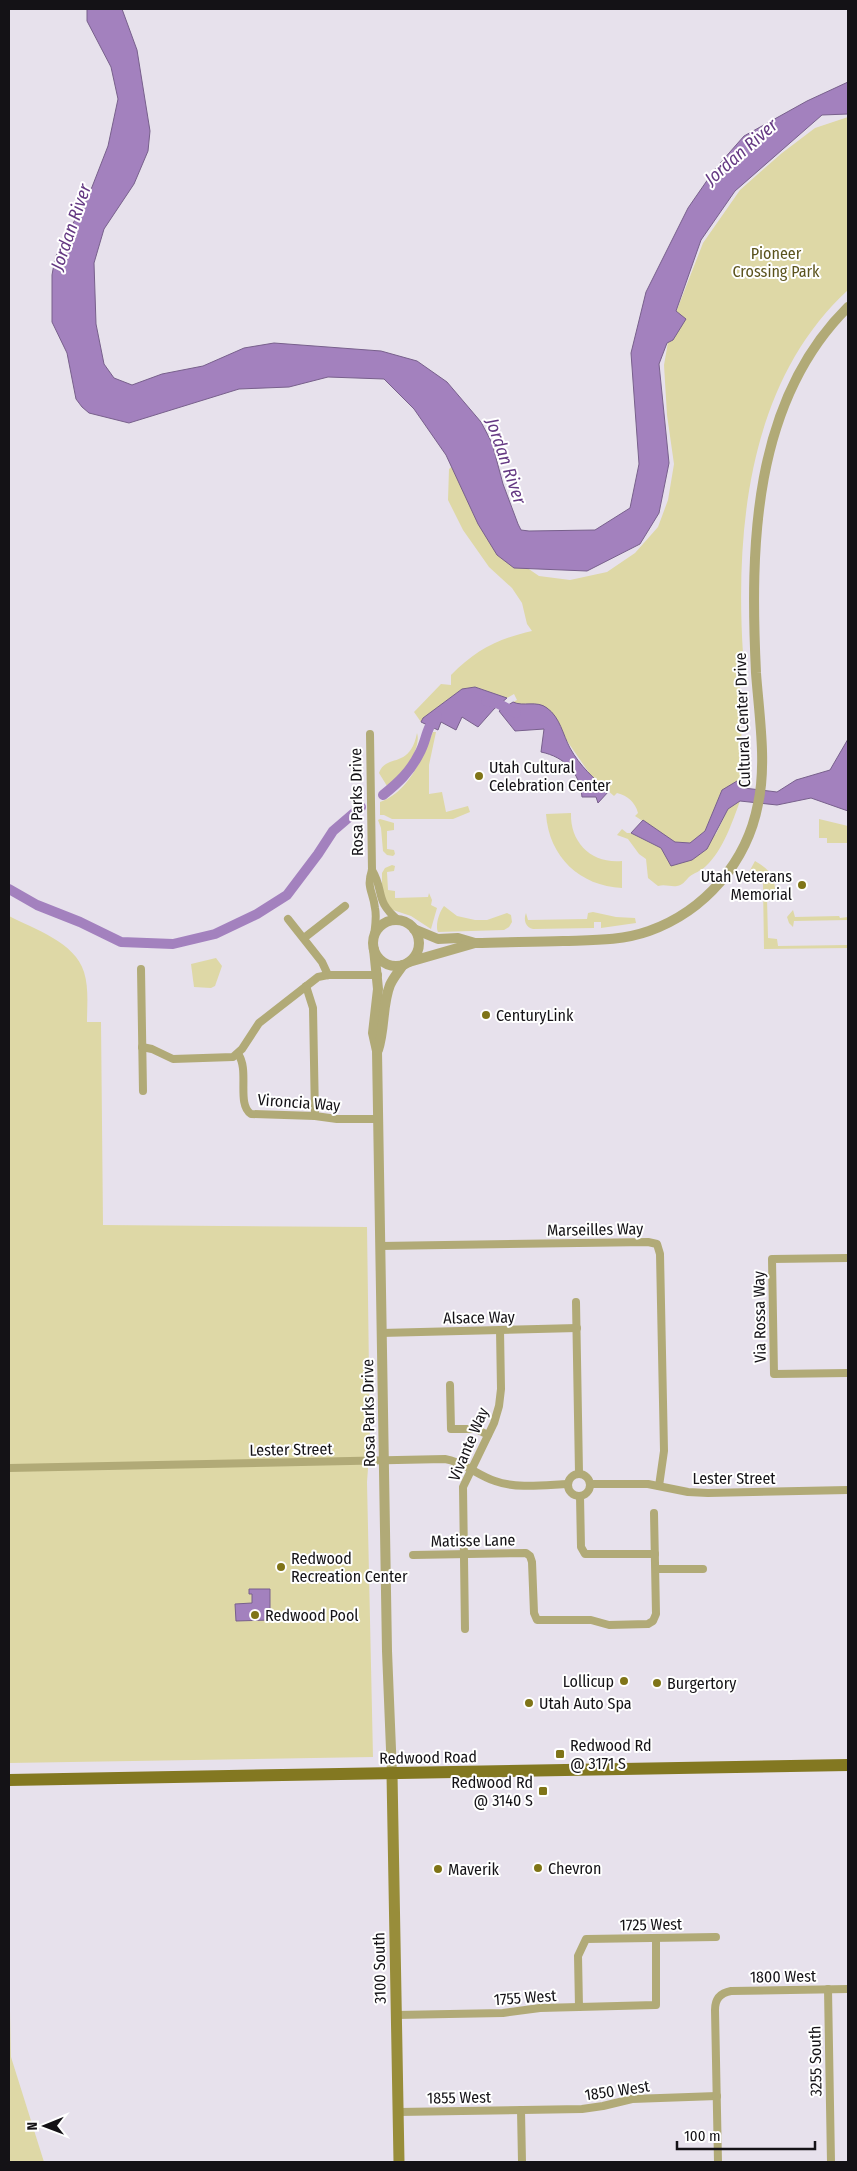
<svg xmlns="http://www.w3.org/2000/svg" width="857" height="2171" viewBox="0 0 857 2171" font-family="'Fira Sans Condensed',sans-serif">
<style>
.green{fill:#ded8a6}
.water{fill:#a381be;stroke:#78608c}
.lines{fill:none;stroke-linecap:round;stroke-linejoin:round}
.canal{stroke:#a381be;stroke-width:10}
.minor{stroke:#b1aa77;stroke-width:8}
.tertiary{stroke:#b1aa77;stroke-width:10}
.secondary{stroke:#988d3a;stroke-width:11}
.primary{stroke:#837821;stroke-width:12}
.poi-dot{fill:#7f7417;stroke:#fff;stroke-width:2}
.labels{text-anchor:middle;stroke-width:4;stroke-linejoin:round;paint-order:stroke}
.park-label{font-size:16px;fill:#5b531c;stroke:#fff}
.street-label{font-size:16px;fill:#141216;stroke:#fff}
.poi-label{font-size:16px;fill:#141216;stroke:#fff;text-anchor:start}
.water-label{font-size:18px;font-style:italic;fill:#653983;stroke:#fff}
</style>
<rect width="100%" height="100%" fill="#e7e1ec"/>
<g class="green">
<path d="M848 117V290C749 381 735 528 743 654L739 657 743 788 722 790 705 831 690 843 675 842 635 816 638 813C635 802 628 796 617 793L614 796 592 777 565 738 537 704H517L513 702 517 700 514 694 507 698 475 687 462 689 423 718 421 722 414 712 441 684 451 685V675C476 650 497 639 532 631L527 624 522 603 512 588 489 567 463 530 448 500 449 469 458 462 517 561 539 576 570 580 607 572 635 553 658 527 668 500 674 464 667 415 664 365 671 325 703 243 740 190 782 153 815 128Z"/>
<path d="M433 732H436L429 765V794L442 792 446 812 468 806 470 812 453 819H392L384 815H380V802C409 792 422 758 433 732Z"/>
<path d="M417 733C422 747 402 781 387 786L379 773C386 753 410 770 417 733Z"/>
<path d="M740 801C732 823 723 850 706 866 701 871 694 873 689 877 685 881 683 885 677 886 671 887 665 884 658 886L648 878 646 859 639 854 628 839 617 835 622 829 627 833H631L661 848 671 865 716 834 728 809Z"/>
<path d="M571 813C570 843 592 864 622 861V888C580 886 549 857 546 814Z"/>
<path d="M380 819 394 823V830L387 831V849L394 850 395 854 393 856 387 855 383 851 381 828 378 820Z"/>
<path d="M819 819 848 826V843H827V838H819Z"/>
<path d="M755 861C771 870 776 878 775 896L767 898 768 938 777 939 778 946 848 945V948L764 949 763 884 760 878 749 872Z"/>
<path d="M392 865 395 866 394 871 387 872 388 890 395 891V898L428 897 429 893 432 900 431 905 437 908 431 929 411 916 393 910 388 906 382 890V873L385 868Z"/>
<path d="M444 906 457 916 475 920H487L507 913 511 915 512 922 509 927 504 930 438 932C435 926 439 912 444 906Z"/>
<path d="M793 910 795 917 839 916 840 918 848 917V920L794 921 793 927 789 923 787 917Z"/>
<path d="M593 912 616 917 635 918 636 923 601 928V922H594V928L533 929C526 928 523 920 526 913L528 920 587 919 588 913Z"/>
<path d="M9 916C34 929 75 942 84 972 89 988 87 1006 87 1022H101L103 1225 367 1227 370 1442 367 1482 373 1757 9 1763Z"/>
<path d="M216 958 222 966 215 986 211 988 194 987 191 964Z"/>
<path d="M9 1964 11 2057 44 2162H9Z"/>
</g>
<g class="water">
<path d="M87 9H122L137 50 150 131 148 151 134 184 104 229 94 263 96 324 104 364 114 378 132 385 162 374 203 366 244 348 274 343 381 351 417 361 447 382 481 422 492 443 503 484 518 524 521 530 529 531 595 530 630 508 639 464 631 353 646 292 688 208 715 169 744 136 807 101 848 82V114L822 115 735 191 701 240 676 311 686 319 673 340 667 343 659 364 669 463 659 513 640 544 587 571 514 568 497 555 478 524 446 455 414 409 384 379 328 377 289 387 239 389 129 423 89 413 82 407 76 399 67 353 52 322V275L55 258 92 187 108 146 118 99 111 67 87 21Z"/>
<path d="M475 687 507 698 494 709 478 727 462 717 456 730 441 722 438 730 421 722 423 718 462 689Z"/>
<path d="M513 702C523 707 537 700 547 708 560 717 563 735 570 748 580 766 594 779 609 791L598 803 596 797H582C580 773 565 757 541 752L544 729 515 731 499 711Z"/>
<path d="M848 739V811L811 798 777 805 740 801 728 809 707 849 692 860 671 866 661 848 631 833 643 820 675 842 690 843 705 831 722 790 737 781 744 788 777 792 796 780 830 770Z"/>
<path d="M249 1589H270V1620L236 1621 235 1604 252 1603V1594H249Z"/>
</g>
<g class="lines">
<g class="canal">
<path d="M486 701 499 704 516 713"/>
<path d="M383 795C398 783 410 772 419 754 427 740 425 729 437 716"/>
<path d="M9 889 37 905 80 922 121 942 173 944 215 934 257 914 287 895 318 854 333 831 361 807"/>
</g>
<g class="minor">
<path d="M370 734 372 870C366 888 373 891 375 908 377 917 375 927 374 936"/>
<path d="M372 870C385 892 374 900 398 920"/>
<path d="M288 919 322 962 328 975"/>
<path d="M304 938 345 906"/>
<path d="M141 969 143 1091"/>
<path d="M306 986 313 1008 315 1116"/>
<path d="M142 1047 152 1049 173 1059 233 1057 242 1049 259 1023 318 977 328 975H378"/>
<path d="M238 1054C250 1070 236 1104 251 1114L315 1116 337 1119H378"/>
<path d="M380 1246 648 1242 657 1244 660 1254 664 1451 659 1486"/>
<path d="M848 1258 772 1259 774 1374 848 1373"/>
<path d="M576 1302 579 1473"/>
<path d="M381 1333 577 1328"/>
<path d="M450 1385 451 1429H476L488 1435"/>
<path d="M9 1468 445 1459C464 1462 477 1475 495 1481 517 1489 545 1485 568 1484"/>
<circle cx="579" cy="1485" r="11"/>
<path d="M591 1484H648L688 1492 708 1493 848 1490"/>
<path d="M580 1496 581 1547 585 1554H655"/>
<path d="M413 1555 526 1553 530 1556 532 1562 534 1613 537 1620H591L609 1625 648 1624 653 1621 656 1614 654 1513"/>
<path d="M656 1569H703"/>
<path d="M465 1629 463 1487 494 1423 499 1406 501 1389 500 1330"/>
<path d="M828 1989 831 2162"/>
<path d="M579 2007 578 1956 586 1939 716 1937"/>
<path d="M396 2015 503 2013 540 2008 656 2005V1938"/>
<path d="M521 2110 522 2162"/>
<path d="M398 2112 582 2109 603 2106 632 2099 717 2096"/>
<path d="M718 2162 715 2010C715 1999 720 1993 731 1991L848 1989"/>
</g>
<g class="tertiary">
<circle cx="396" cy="943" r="23"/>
<path d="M414 929 438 939 458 938 475 943C504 942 533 942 563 941 592 940 621 941 649 931 705 911 747 862 758 804 767 764 759 714 756 673 750 547 752 402 848 307"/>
<path d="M374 949 378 989 373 1033 377 1051 387 1651 392 1774"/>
<path d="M409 962 475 943"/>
<path d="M378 1050C385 1029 382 1005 390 985 393 978 399 971 403 965"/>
</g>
<path class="secondary" d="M392 1774 399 2162"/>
<path class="primary" d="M9 1780 848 1765"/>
</g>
<g class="poi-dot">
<circle cx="479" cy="776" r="5"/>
<circle cx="802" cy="885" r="5"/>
<circle cx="486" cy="1015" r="5"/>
<circle cx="281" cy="1567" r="5"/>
<circle cx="255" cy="1615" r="5"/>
<circle cx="624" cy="1681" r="5"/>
<circle cx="657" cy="1683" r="5"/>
<circle cx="529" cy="1703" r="5"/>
<rect x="555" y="1749" width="10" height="10" rx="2.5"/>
<rect x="538" y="1786" width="10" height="10" rx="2.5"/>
<circle cx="538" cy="1868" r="5"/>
<circle cx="438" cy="1869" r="5"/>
</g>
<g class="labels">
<g class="park-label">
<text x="776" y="259">Pioneer<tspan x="776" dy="18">Crossing Park</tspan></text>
</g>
<g class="street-label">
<text transform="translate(742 720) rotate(-92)" y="6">Cultural Center Drive</text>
<text transform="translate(356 802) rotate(-91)" y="6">Rosa Parks Drive</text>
<text transform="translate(299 1102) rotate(4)" y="6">Vironcia Way</text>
<text transform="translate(595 1229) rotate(-1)" y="6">Marseilles Way</text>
<text transform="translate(479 1317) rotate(-1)" y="6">Alsace Way</text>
<text transform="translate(759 1317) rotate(-91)" y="6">Via Rossa Way</text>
<text transform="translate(368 1413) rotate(-91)" y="6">Rosa Parks Drive</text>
<text transform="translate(468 1444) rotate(-67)" y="6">Vivante Way</text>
<text transform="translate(291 1449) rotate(-1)" y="6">Lester Street</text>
<text x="734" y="1484">Lester Street</text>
<text transform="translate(473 1540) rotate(-1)" y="6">Matisse Lane</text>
<text transform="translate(428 1757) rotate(-1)" y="6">Redwood Road</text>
<text transform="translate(651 1924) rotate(-1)" y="6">1725 West</text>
<text transform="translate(379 1968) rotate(-91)" y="6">3100 South</text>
<text transform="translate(783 1976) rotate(-1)" y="6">1800 West</text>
<text transform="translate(525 1997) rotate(-4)" y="6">1755 West</text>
<text transform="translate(815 2061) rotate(-91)" y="6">3255 South</text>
<text transform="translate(617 2090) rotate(-8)" y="6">1850 West</text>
<text transform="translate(459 2097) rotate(-1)" y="6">1855 West</text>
</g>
<g class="poi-label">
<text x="489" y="773">Utah Cultural<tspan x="489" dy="18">Celebration Center</tspan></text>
<text x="792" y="882" text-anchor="end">Utah Veterans<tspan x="792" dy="18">Memorial</tspan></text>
<text x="496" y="1021">CenturyLink</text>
<text x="291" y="1564">Redwood<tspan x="291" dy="18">Recreation Center</tspan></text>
<text x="265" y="1621">Redwood Pool</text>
<text x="614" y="1687" text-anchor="end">Lollicup</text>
<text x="667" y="1689">Burgertory</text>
<text x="539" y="1709">Utah Auto Spa</text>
<text x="570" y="1751">Redwood Rd<tspan x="570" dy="18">@ 3171 S</tspan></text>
<text x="533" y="1788" text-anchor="end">Redwood Rd<tspan x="533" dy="18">@ 3140 S</tspan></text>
<text x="548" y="1874">Chevron</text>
<text x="448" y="1875">Maverik</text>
</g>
<g class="water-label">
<text transform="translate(741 152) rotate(-41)" y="6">Jordan River</text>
<text transform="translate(71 227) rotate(-71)" y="6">Jordan River</text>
<text transform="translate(506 461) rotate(71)" y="6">Jordan River</text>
</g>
</g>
<rect width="857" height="2171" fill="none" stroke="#141216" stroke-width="20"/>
<g transform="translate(45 2126) rotate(269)" stroke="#ffffff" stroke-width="4" paint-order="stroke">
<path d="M0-4L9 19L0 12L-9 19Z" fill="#141216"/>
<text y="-8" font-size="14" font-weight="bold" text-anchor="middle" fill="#141216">N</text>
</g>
<path d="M677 2141v8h138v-8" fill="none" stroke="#141216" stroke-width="2.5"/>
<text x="684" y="2141" font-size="15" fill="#141216" stroke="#ffffff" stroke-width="4" paint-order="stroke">100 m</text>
</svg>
